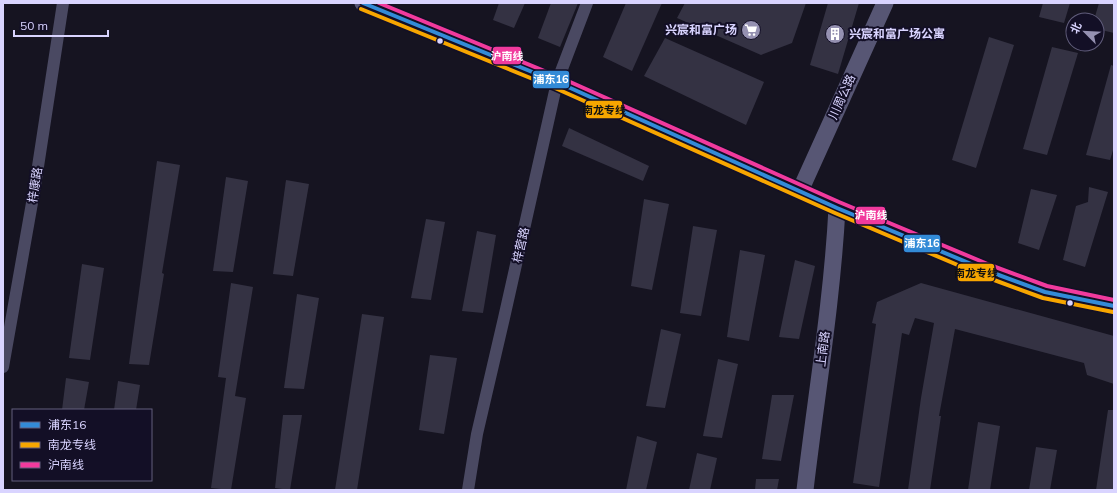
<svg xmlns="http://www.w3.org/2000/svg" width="1117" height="493" viewBox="0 0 1117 493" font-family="Mulish,'Noto Sans SC',sans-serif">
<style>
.building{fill:#343243}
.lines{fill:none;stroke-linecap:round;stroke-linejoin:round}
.street{stroke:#4a4962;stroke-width:12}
.secondary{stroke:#575674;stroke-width:17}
.bus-1-casing{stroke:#130f26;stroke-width:7}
.bus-2-casing{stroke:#130f26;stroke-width:7}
.bus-3-casing{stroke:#130f26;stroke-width:7}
.bus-1{stroke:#338bd7;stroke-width:4}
.bus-2{stroke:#f7a600;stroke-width:4}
.bus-3{stroke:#f13a9d;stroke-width:4}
.bus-dot{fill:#d9d4ff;stroke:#130f26;stroke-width:1.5}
.labels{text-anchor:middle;stroke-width:4;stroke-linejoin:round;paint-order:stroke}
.poi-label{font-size:12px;font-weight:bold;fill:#d9d4ff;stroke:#130f26;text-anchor:end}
.street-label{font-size:12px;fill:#d9d4ff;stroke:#130f26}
.line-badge{stroke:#130f26;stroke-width:1.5}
.badge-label{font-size:11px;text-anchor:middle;font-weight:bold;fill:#fff}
.pale-badge-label{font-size:11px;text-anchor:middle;font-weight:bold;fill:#111}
</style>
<rect width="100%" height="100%" fill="#161421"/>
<g class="building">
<path d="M499 3H525L514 28 493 20Z"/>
<path d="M551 3H578L560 47 538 38Z"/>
<path d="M626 3H662L632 71 603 57Z"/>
<path d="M685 3H806L792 43 761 55 677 18Z"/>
<path d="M828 3H859L838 74 810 65Z"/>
<path d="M1043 3H1070L1064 23 1039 17Z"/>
<path d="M1099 3H1114V33L1097 29V20H1094Z"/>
<path d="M989 37 1014 45 976 168 952 160Z"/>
<path d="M665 38 764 82 746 125 644 76Z"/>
<path d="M1052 47 1078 53 1047 155 1023 149Z"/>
<path d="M1111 65 1114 66V147L1110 160 1086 155Z"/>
<path d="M569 128 649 166 643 181 562 146Z"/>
<path d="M157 161 180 165 162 273 164 274 149 365 129 364Z"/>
<path d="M226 177 248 181 233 272 213 271Z"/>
<path d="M286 180 309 184 293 276 273 274Z"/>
<path d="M1089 187 1108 192 1085 267 1063 260 1076 206 1088 202Z"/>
<path d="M1031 189 1057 195 1039 250 1018 243Z"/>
<path d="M644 199 669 204 652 290 631 286Z"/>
<path d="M426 219 445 222 431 300 411 298Z"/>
<path d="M693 226 717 230 701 316 680 313Z"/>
<path d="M477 231 496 235 483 313 462 311Z"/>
<path d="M740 250 765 255 749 341 727 337Z"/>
<path d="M795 260 815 266 799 339 779 337Z"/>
<path d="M82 264 104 268 90 360 69 358Z"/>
<path d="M231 283 253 287 235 396 246 398 231 490 211 488 226 378 218 377Z"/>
<path d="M921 283 1114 336V384L1087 375 1084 363 955 329 939 416H941L930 490H908L921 398 934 323 915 318 909 335 902 333 879 487 853 483 876 324 872 323 877 302Z"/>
<path d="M297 294 319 298 304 389 284 388Z"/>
<path d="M362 314 384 317 357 490H335Z"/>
<path d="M661 329 681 334 665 408 646 406Z"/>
<path d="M430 355 457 358 444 434 419 430Z"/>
<path d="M718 359 738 364 722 438 703 436Z"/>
<path d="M66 378 89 382 84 410H62Z"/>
<path d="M118 381 140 385 136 410H114Z"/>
<path d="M772 395H794L781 461 762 459Z"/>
<path d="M1108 410H1114V490H1096Z"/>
<path d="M283 415H302L290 490 275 488Z"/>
<path d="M978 422 1000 426 990 490H968Z"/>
<path d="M637 436 657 442 646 490H626Z"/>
<path d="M1036 447 1057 450 1050 490H1029Z"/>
<path d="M697 453 717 458 710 490H689Z"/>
<path d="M756 479H779L777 490H755Z"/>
</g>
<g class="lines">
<g class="street">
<path d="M3 367 35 186 63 3"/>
<path d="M468 490 477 434 504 318 557 82 587 3"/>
</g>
<g class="secondary">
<path d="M363 3 557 82 837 208 988 271 1045 292 1114 306"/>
<path d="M800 191 885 3"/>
<path d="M805 490C816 396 832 303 837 208"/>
</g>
<defs>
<path id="bus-1" d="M363 3 557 82 837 208 988 271 1045 292 1114 306"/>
<path id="bus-2" d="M361 9 555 88 835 213 986 277 1043 298 1113 312"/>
<path id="bus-3" d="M379 3 559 77 839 202 990 265 1047 286 1114 300"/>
</defs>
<use href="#bus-1" class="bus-1-casing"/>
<use href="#bus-2" class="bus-2-casing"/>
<use href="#bus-3" class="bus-3-casing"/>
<use href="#bus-1" class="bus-1"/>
<use href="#bus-2" class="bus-2"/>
<use href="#bus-3" class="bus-3"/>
</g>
<defs>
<symbol id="supermarket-disc" viewBox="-11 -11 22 22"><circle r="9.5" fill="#9591b1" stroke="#130f26"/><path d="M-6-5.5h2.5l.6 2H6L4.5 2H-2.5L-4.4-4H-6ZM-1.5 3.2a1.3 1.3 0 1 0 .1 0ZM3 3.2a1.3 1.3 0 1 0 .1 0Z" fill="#fff"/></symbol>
<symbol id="building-disc" viewBox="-11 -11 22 22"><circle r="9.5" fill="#9591b1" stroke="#130f26"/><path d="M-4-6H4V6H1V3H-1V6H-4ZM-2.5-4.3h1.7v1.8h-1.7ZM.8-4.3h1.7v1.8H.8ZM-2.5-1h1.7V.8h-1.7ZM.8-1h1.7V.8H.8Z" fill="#fff"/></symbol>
</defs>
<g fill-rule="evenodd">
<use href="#supermarket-disc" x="740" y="19" width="22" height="22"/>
<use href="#building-disc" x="824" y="23" width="22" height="22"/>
</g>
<g class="bus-dot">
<circle cx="440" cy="41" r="3.5"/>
<circle cx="1070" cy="303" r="3.5"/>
</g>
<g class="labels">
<g class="poi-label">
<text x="737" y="34">兴宸和富广场</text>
<text x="849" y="38" text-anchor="start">兴宸和富广场公寓</text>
</g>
<g class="street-label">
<text transform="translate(842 97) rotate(-66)" y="4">川周公路</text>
<text transform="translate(35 185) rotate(-81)" y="4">梓康路</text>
<text transform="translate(521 245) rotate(-77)" y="4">梓营路</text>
<text transform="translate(823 349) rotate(-83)" y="4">上南路</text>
</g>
</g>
<g class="line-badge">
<rect x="492" y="46" width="30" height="19" rx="4" fill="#f13a9d"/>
<rect x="532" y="70" width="38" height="19" rx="4" fill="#338bd7"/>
<rect x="585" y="100" width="38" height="19" rx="4" fill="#f7a600"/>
<rect x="855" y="206" width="31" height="19" rx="4" fill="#f13a9d"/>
<rect x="903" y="234" width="38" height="19" rx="4" fill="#338bd7"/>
<rect x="957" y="263" width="38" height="19" rx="4" fill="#f7a600"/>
</g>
<g class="badge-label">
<text x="507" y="60">沪南线</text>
<text x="551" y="83">浦东16</text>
<text x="871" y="219">沪南线</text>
<text x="922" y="247">浦东16</text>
</g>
<g class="pale-badge-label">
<text x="604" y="114">南龙专线</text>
<text x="976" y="277">南龙专线</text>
</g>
<rect width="1117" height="493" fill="none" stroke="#d9d4ff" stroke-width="8"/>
<rect x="12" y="409" width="140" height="72" fill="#130f26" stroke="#625e7d"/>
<rect x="20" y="422" width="20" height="6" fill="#338bd7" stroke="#625e7d"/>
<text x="48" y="429" font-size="12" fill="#d9d4ff">浦东16</text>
<rect x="20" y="442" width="20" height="6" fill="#f7a600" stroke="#625e7d"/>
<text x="48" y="449" font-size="12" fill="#d9d4ff">南龙专线</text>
<rect x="20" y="462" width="20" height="6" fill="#f13a9d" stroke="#625e7d"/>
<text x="48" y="469" font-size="12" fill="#d9d4ff">沪南线</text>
<g transform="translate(1085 32) rotate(294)"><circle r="19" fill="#130f26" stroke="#625e7d"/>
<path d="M0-3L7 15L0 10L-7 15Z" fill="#9591b1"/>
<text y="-6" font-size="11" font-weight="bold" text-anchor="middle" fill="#d9d4ff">北</text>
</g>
<path d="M14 30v6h94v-6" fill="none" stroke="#d9d4ff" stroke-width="2"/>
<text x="20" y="30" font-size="12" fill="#d9d4ff" stroke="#130f26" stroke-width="3" paint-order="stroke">50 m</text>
</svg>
